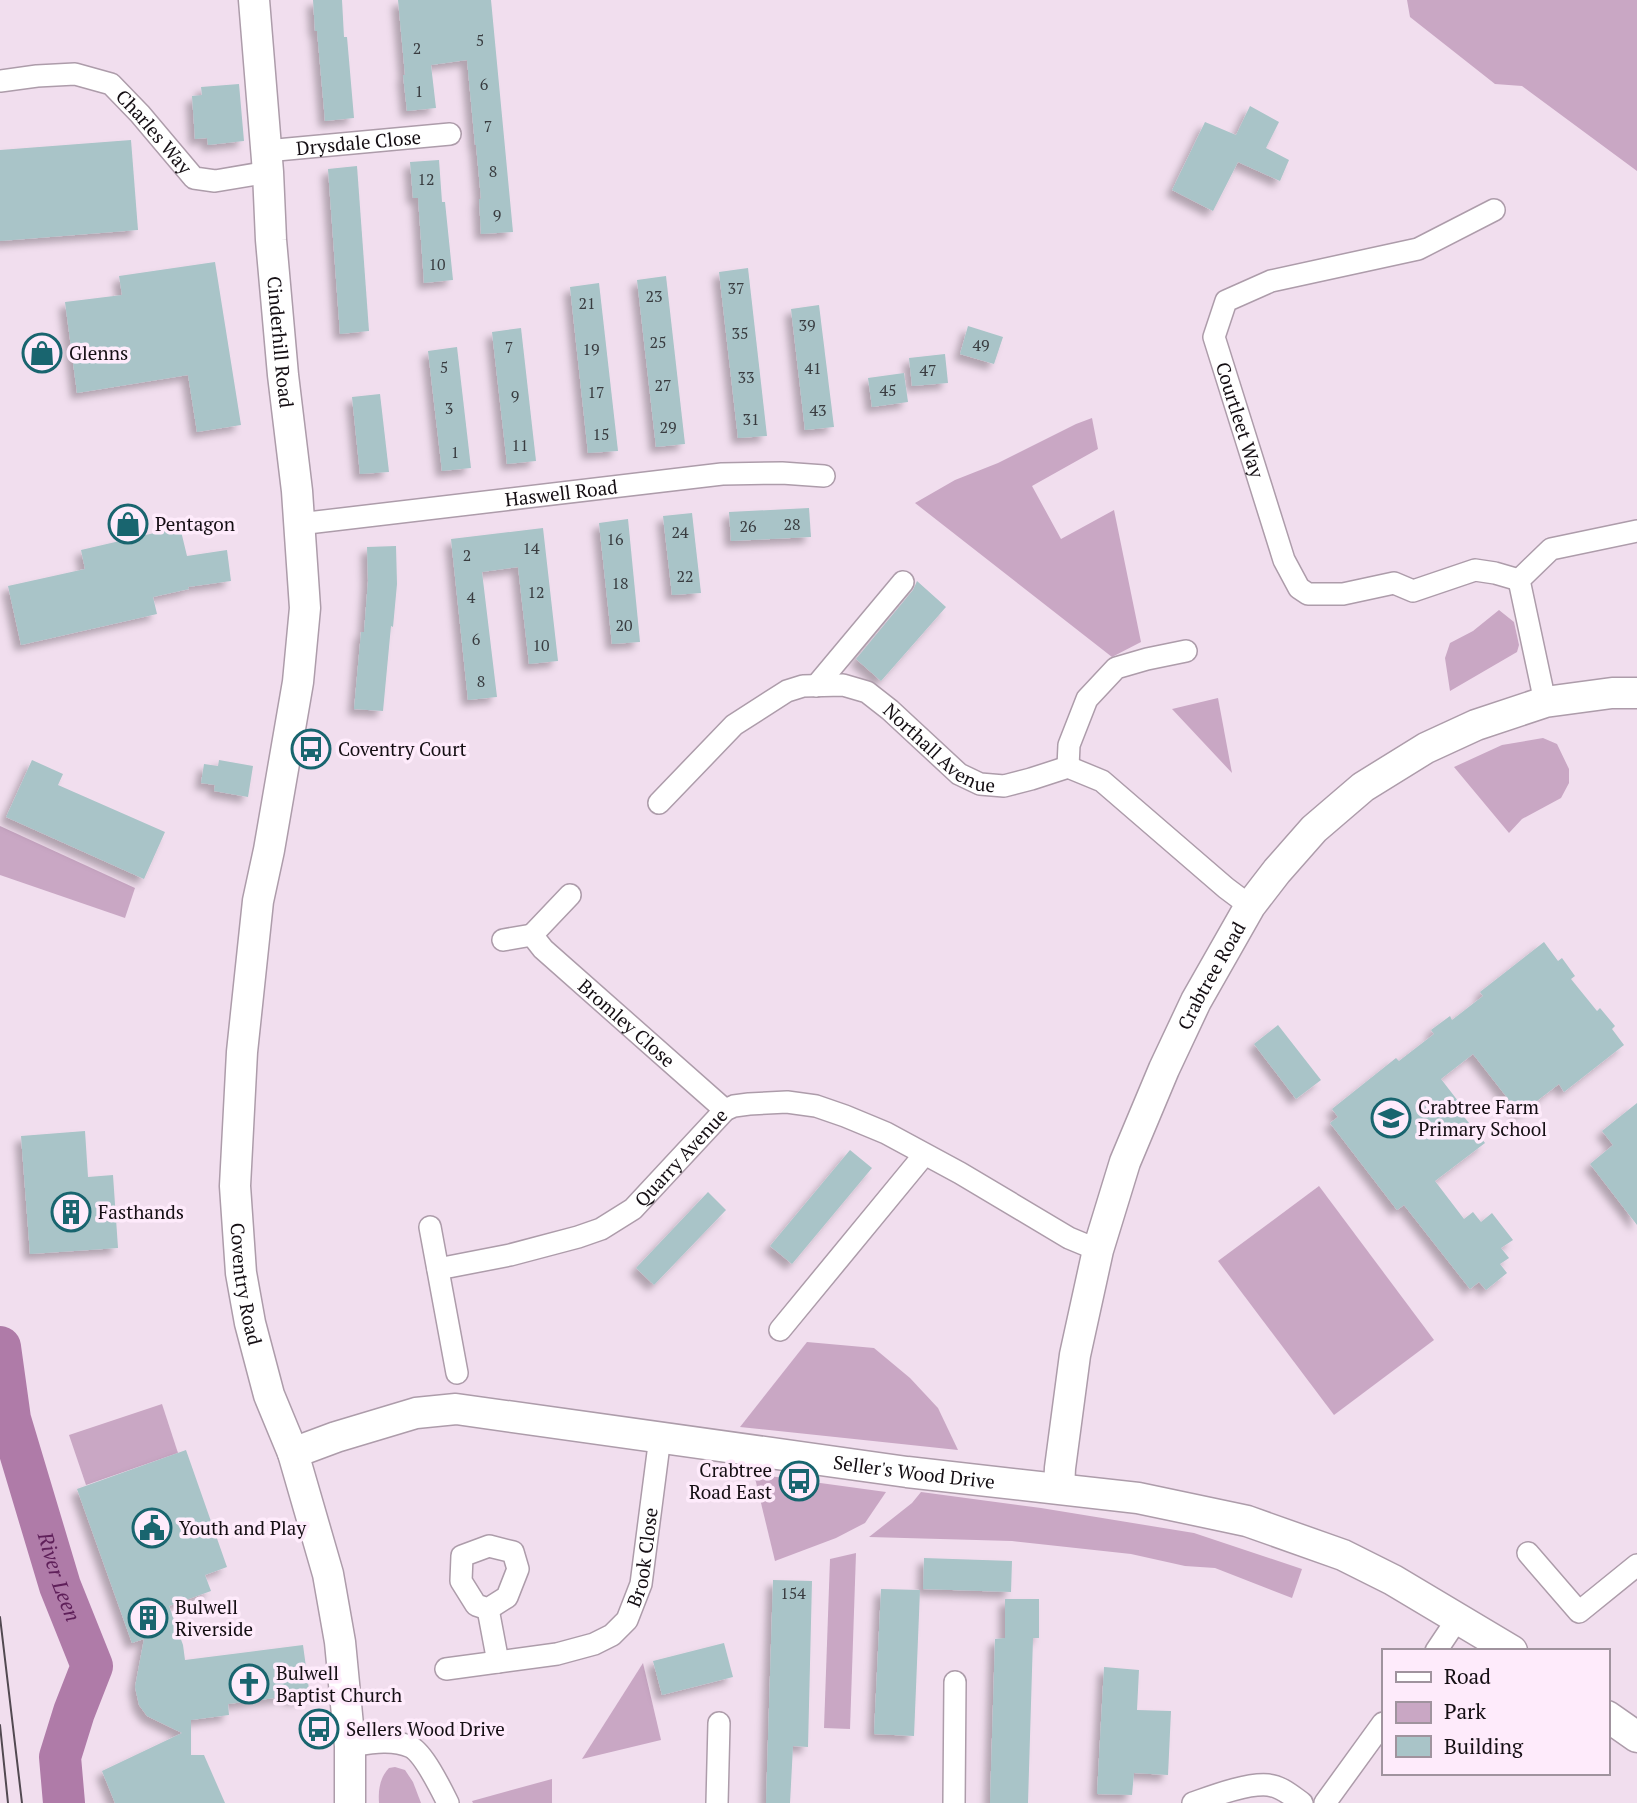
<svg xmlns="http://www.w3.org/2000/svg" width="1637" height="1803" viewBox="0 0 1637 1803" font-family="'PT Serif',serif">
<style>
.green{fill:#c9a7c4}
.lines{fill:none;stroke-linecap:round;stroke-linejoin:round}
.river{stroke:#af7ba8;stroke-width:42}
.building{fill:#a9c4c8;filter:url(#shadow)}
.street-casing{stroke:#ad9caa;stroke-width:24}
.secondary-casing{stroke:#ad9caa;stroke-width:33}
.street{stroke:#fff;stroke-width:21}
.secondary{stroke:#fff;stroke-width:30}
.tram{stroke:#524951;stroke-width:2}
.labels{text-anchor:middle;stroke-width:7;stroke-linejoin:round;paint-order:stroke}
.number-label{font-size:16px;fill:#393c40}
.street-label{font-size:19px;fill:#140e13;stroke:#feebfb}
.poi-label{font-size:19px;fill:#140e13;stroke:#feebfb;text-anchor:start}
.water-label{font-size:21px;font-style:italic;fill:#5f205a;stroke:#feebfb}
</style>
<defs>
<filter id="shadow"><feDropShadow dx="-6" dy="6" stdDeviation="3.5" flood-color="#0004"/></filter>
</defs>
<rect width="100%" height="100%" fill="#f1deee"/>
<g class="green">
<path d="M1407 0H1637V171L1522 86 1495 84 1410 17Z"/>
<path d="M1092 418 1098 449 1032 486 1061 539 1114 510 1141 642 1112 657 915 503 955 480 998 463 1076 424Z"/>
<path d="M1499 610 1514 622 1519 645 1517 652 1450 691 1445 658 1450 643 1473 631Z"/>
<path d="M1218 698 1232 773 1172 709Z"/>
<path d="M1543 738 1557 744 1569 769V783L1561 798 1522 819 1509 833 1454 767 1502 745Z"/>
<path d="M0 826 135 888 125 918 0 875Z"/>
<path d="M1319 1186 1434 1340 1334 1415 1218 1261Z"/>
<path d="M807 1342 874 1348 910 1378 938 1408 958 1450 740 1427Z"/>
<path d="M162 1404 178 1453 86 1485 69 1435Z"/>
<path d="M754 1474 886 1492 865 1523 836 1538 775 1561Z"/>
<path d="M921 1492 1041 1508 1194 1533 1302 1569 1292 1598 1215 1568 1185 1566 1131 1554 1012 1541 869 1537 912 1503Z"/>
<path d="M856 1553 850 1729 824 1728 830 1559Z"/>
<path d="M643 1663 661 1740 582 1759Z"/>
<path d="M395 1767 405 1770 413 1782 421 1803H379C378 1790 380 1777 389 1768Z"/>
<path d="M552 1779V1803H473L472 1801Z"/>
</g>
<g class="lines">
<path class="river" id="s1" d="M0 1347 10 1419 60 1586 92 1666 74 1712 60 1757 64 1803"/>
</g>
<g class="building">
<path d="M313 0H342L344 37H347L354 118 325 121 317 31H315Z"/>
<path d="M398 0H491L513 232 481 234 479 199H481L476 145H475L467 60 431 65 436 108 407 111 403 75H405Z"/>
<path d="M239 84 244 141 208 145 207 138 195 139 192 96 202 95 201 87Z"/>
<path d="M1250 106 1279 122 1266 148 1289 160 1280 181 1238 162 1213 211 1172 190 1205 122 1236 135Z"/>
<path d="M131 140 138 230 0 241V150Z"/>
<path d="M439 160 442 202H445L453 280 424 283 418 198H413L410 162Z"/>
<path d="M357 166 369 331 340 334 328 169Z"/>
<path d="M215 262 241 425 197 432 188 375 77 393 65 302 122 295 119 276Z"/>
<path d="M748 268 767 436 738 438 719 272Z"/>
<path d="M666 276 685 444 656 447 637 280Z"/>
<path d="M599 283 618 451 588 453 570 287Z"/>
<path d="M819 305 834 427 805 430 791 309Z"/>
<path d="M968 326 1003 337 994 364 960 354Z"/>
<path d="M521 328 536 461 507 464 492 332Z"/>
<path d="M457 347 471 468 442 471 428 351Z"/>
<path d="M945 354 948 383 912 386 909 358Z"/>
<path d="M904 373 908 402 872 407 868 378Z"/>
<path d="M380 394 389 472 360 474 352 397Z"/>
<path d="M809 508 811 537 731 541 729 512Z"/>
<path d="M692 513 701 593 672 595 663 516Z"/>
<path d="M628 519 640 642 612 644 599 523Z"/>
<path d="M180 527 187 556 227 550 231 581 188 587 189 589 153 597 157 614 21 645 8 586 85 569 81 550Z"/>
<path d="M543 528 558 661 529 664 518 567 482 572 497 697 468 700 451 539Z"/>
<path d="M396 546 397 584 393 627 391 626 383 711 354 709 361 632H364L368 581 367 547Z"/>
<path d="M917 581 946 607 881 681 856 659 913 590Z"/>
<path d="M32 760 63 774 58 785 165 832 144 879 6 817Z"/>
<path d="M219 760 253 766 248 797 214 791 215 785 201 783 204 764 218 766Z"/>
<path d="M1544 942 1558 961 1562 958 1575 976 1571 979 1597 1011 1600 1008 1615 1026 1612 1029 1624 1045 1564 1092 1559 1084 1520 1114 1473 1054 1441 1079 1465 1110 1461 1113 1485 1143 1435 1181 1464 1219 1473 1212 1481 1222 1492 1213 1513 1240 1501 1248 1509 1258 1500 1264 1507 1273 1486 1290 1479 1282 1470 1289 1404 1205 1397 1210 1337 1132 1330 1123 1338 1117 1332 1109 1396 1058 1399 1061 1434 1034 1431 1030 1450 1016 1452 1020 1483 996 1480 992Z"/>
<path d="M1278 1025 1321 1080 1296 1099 1254 1044Z"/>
<path d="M1637 1103V1225L1590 1164 1613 1145 1602 1131Z"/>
<path d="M85 1131 88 1177 113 1175 118 1248 30 1254 21 1136Z"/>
<path d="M850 1150 872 1168 792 1264 770 1246Z"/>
<path d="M708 1192 726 1210 654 1285 636 1268Z"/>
<path d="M186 1450 227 1567 205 1575 211 1591 169 1606 183 1645 185 1660 303 1645 310 1697 290 1700 289 1696 228 1704 229 1715 191 1720V1755H204L225 1803H115L102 1771 182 1733 147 1716 139 1705 135 1687 144 1639 132 1643 77 1489Z"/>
<path d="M924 1558 1012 1561 1011 1592 923 1589Z"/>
<path d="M773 1580 812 1581 808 1747 793 1746 790 1803H766Z"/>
<path d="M881 1589 920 1590 914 1736 874 1734Z"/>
<path d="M1005 1599H1039V1638H1033L1028 1803H990L995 1639 1005 1638Z"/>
<path d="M724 1643 733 1677 662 1695 653 1661Z"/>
<path d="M1104 1667 1139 1670 1137 1710 1171 1711 1168 1775 1134 1773 1132 1795 1097 1794Z"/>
</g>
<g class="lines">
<defs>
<g id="street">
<path id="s2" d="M0 81 37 76 75 74 111 84 140 114 194 178 215 181 268 172"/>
<path id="s3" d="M266 151 450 134"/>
<path id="s4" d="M1494 210 1418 249 1271 281 1226 301 1214 337 1284 560 1299 588 1308 594H1343L1394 583 1413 591 1475 570 1495 573 1519 580"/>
<path id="s5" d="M299 524 722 474 782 473 824 476"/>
<path d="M816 686 903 582"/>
<path d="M1545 702 1519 580 1551 549 1637 531"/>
<path d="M1068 767 1069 745 1087 699 1116 668 1147 659 1186 651"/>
<path id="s6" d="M659 803 734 725 787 691 803 686 843 685 867 692 890 710 959 774 980 784 1004 786 1031 779 1068 767 1102 781 1226 888 1250 906"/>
<path d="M532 935 570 895"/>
<path id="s7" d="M503 940 532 935 543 949 725 1110"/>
<path d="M430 1227 457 1373"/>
<path id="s8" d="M438 1269 510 1255 578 1237 601 1229 633 1209 725 1110 734 1106 749 1104 787 1102 816 1106 845 1116 886 1133 960 1173 1069 1238 1098 1250"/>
<path d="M780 1330 924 1155"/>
<path d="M489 1546 513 1552 518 1569 507 1597 488 1609 476 1605 461 1581 462 1556Z"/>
<path d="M1528 1553 1579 1612 1637 1565"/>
<path d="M488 1609 498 1662"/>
<path d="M1436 1651 1458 1618"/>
<path id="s9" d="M446 1669 557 1654 594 1644 612 1635 627 1620 641 1584 660 1437"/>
<path d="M350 1746C369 1743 392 1738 411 1747 424 1754 441 1789 448 1803"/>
<path d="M717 1803 719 1723"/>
<path d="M954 1803 955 1682"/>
<path d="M1193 1803C1213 1796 1247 1783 1268 1785 1281 1786 1292 1796 1302 1803"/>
<path d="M1325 1803 1383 1723"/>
</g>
<g id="secondary">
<path id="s10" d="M254 0 268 172 271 240 283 375 297 491 305 608 298 682 269 850 258 901 242 1052 235 1186 241 1273 250 1323 269 1395 293 1453 328 1574 340 1642 350 1746V1803"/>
<path id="s11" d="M293 1453 336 1437 416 1413 456 1409 907 1472 1138 1498 1247 1521 1343 1555 1393 1580 1512 1651"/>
<path id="s12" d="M1059 1488 1060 1468 1075 1355 1098 1250 1125 1162 1164 1069 1196 1001 1250 906 1277 871 1314 829 1363 787 1426 748 1476 725 1545 702 1612 693H1637"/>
<path d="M1607 1716 1637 1737"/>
</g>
</defs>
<use href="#street" class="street-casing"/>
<use href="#secondary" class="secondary-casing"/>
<use href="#street" class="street"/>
<use href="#secondary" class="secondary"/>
<g class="tram">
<path d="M0 1617 22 1803"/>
<path d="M0 1725 8 1803"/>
</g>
</g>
<defs>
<symbol id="shop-ring" viewBox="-11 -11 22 22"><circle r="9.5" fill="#feebfb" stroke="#19656f" stroke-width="1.5"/><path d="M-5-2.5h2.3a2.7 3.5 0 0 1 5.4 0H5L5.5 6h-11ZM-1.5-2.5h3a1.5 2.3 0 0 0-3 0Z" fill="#19656f"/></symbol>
<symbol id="bus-ring" viewBox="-11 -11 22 22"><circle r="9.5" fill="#feebfb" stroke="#19656f" stroke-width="1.5"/><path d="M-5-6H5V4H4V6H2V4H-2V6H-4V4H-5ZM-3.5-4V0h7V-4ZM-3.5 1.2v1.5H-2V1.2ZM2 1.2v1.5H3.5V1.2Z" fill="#19656f"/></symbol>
<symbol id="school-ring" viewBox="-11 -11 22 22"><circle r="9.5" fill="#feebfb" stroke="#19656f" stroke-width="1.5"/><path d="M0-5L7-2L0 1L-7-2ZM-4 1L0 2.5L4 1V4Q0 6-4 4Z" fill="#19656f"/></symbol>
<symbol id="building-ring" viewBox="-11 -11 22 22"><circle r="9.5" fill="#feebfb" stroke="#19656f" stroke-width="1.5"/><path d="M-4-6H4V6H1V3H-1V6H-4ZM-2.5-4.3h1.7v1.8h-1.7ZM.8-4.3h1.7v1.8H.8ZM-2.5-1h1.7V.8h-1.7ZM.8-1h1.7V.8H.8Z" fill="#19656f"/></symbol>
<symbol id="civic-ring" viewBox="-11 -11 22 22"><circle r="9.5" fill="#feebfb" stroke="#19656f" stroke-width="1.5"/><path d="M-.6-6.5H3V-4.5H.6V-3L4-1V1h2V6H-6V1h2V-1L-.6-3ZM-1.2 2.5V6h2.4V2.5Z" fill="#19656f"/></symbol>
<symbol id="church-ring" viewBox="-11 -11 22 22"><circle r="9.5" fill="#feebfb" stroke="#19656f" stroke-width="1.5"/><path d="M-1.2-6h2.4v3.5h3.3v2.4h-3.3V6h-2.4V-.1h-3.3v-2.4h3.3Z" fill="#19656f"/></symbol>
</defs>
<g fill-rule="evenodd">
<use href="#shop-ring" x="20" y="331" width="44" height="44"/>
<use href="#shop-ring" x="106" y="502" width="44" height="44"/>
<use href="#bus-ring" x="289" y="727" width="44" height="44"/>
<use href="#school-ring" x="1369" y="1096" width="44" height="44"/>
<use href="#building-ring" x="49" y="1190" width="44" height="44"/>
<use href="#bus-ring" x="777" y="1459" width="44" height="44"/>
<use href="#civic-ring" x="130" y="1506" width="44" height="44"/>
<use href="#building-ring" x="126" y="1596" width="44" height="44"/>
<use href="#church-ring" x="227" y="1662" width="44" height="44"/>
<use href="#bus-ring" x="297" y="1707" width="44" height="44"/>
</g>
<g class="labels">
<g class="number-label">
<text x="480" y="46">5</text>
<text x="417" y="54">2</text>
<text x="484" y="90">6</text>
<text x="419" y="97">1</text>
<text x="488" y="132">7</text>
<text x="493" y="177">8</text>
<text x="426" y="185">12</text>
<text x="497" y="221">9</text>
<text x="437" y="270">10</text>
<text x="736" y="294">37</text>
<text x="654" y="302">23</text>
<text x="587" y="309">21</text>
<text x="807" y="331">39</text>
<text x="740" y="339">35</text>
<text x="658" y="348">25</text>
<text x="981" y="351">49</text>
<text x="509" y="353">7</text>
<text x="591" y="355">19</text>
<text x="444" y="373">5</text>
<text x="813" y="374">41</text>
<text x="928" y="376">47</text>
<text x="746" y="383">33</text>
<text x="663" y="391">27</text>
<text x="888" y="396">45</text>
<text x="596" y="398">17</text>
<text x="515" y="402">9</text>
<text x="449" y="414">3</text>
<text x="818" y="416">43</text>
<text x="751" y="425">31</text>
<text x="668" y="433">29</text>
<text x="601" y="440">15</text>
<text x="520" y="451">11</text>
<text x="455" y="458">1</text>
<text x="792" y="530">28</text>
<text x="748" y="532">26</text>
<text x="680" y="538">24</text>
<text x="615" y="545">16</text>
<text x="531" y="554">14</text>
<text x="467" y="561">2</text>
<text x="685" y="582">22</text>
<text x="620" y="589">18</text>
<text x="536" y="598">12</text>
<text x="471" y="603">4</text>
<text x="624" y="631">20</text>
<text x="476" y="645">6</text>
<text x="541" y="651">10</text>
<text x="481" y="687">8</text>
<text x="793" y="1599">154</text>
</g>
<g class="street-label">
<text dy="7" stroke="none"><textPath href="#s2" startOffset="177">Charles Way</textPath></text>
<text dy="7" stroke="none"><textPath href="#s3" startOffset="93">Drysdale Close</textPath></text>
<text dy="7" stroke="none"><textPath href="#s10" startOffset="343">Cinderhill Road</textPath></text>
<text dy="7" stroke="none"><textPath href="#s4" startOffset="410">Courtleet Way</textPath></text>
<text dy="7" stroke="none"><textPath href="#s5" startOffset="264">Haswell Road</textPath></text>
<text dy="7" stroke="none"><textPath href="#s6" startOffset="346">Northall Avenue</textPath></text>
<text dy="7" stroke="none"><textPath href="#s12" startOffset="539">Crabtree Road</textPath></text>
<text dy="7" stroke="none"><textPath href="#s7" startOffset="159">Bromley Close</textPath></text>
<text dy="7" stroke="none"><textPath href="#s8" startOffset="276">Quarry Avenue</textPath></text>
<text dy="7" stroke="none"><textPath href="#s10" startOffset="1292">Coventry Road</textPath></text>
<text dy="7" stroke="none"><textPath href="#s11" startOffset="632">Seller's Wood Drive</textPath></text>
<text dy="7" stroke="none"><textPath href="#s9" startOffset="257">Brook Close</textPath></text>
</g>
<g class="poi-label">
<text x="69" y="360">Glenns</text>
<text x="155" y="531">Pentagon</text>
<text x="338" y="756">Coventry Court</text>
<text x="1418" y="1114">Crabtree Farm<tspan x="1418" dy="22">Primary School</tspan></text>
<text x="98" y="1219">Fasthands</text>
<text x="772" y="1477" text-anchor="end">Crabtree<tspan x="772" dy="22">Road East</tspan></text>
<text x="179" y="1535">Youth and Play</text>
<text x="175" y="1614">Bulwell<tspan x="175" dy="22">Riverside</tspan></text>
<text x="276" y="1680">Bulwell<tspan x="276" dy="22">Baptist Church</tspan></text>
<text x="346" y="1736">Sellers Wood Drive</text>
</g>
<g class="water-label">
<text dy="7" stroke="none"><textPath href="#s1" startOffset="238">River Leen</textPath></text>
</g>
</g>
<rect x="1382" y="1649" width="228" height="126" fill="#feebfb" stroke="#a0939e" stroke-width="2"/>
<rect x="1396" y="1672" width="35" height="10" fill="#ffffff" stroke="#a0939e" stroke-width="2"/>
<text x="1444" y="1684" font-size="21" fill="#140e13">Road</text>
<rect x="1396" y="1702" width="35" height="21" fill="#c9a7c4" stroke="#a0939e" stroke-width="2"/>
<text x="1444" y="1719" font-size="21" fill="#140e13">Park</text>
<rect x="1396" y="1736" width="35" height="21" fill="#a9c4c8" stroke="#a0939e" stroke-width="2"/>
<text x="1444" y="1754" font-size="21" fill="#140e13">Building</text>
</svg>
